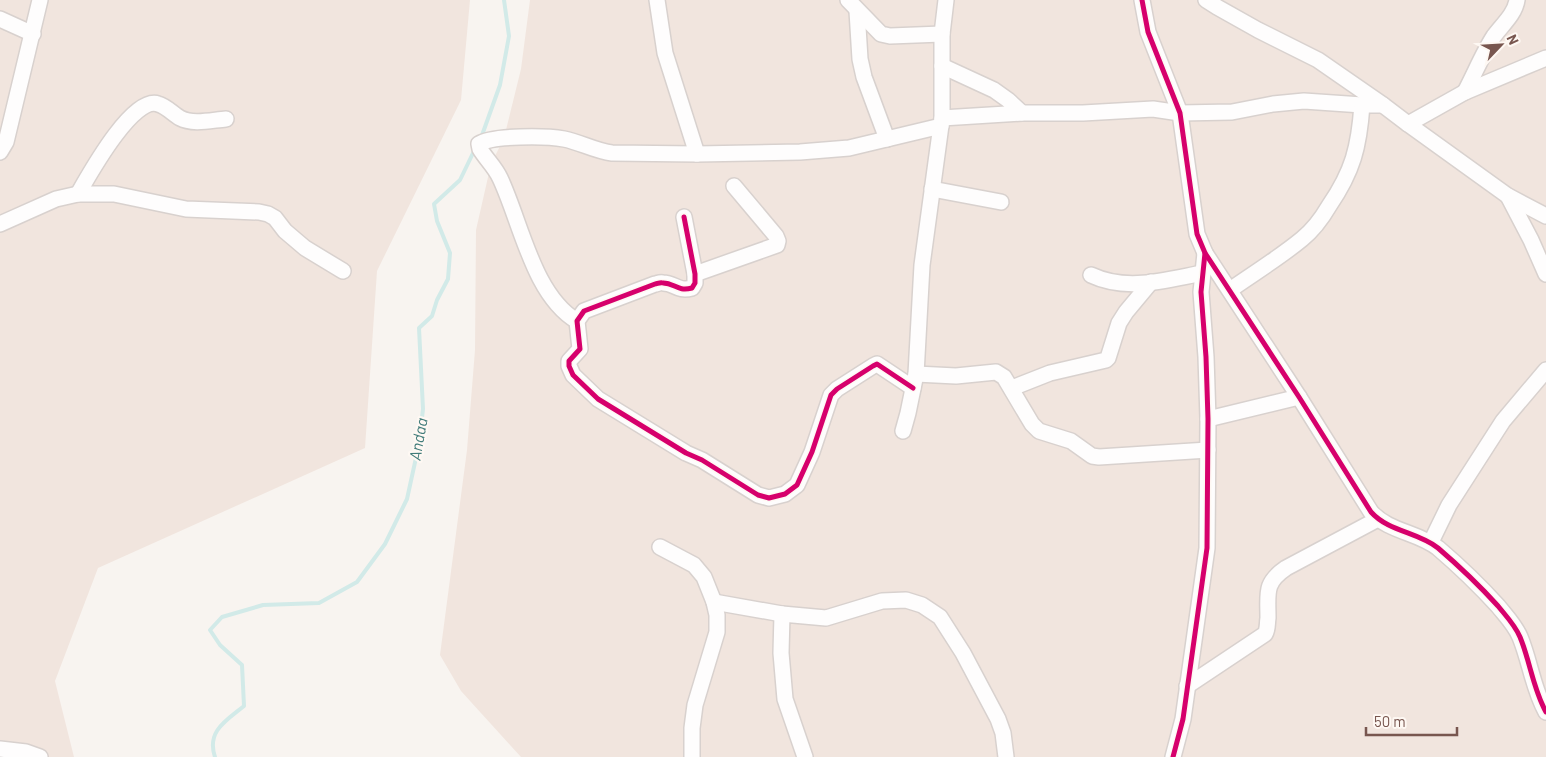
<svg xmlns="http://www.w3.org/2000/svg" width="1546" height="757" viewBox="0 0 1546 757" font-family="Barlow,sans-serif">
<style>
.residential{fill:#f1e5de}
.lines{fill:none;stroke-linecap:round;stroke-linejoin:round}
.stream{stroke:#d2eae8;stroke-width:4}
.minor-casing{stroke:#d8d1ce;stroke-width:18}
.minor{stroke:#fefdfd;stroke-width:15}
.cycleway-casing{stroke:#fef8f3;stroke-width:8}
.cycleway{stroke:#d6006c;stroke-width:5}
.labels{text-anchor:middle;stroke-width:4.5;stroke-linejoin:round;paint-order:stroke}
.water-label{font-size:16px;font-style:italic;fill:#427c7a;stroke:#fef8f3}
</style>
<rect width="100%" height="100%" fill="#f8f4f0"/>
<g class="residential">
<path d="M0 0H470L461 100 377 271 365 448 98 568 55 681 74 757H0Z"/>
<path d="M530 0H1546V757H521L461 691 440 655 467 450 475 350 476 230 491 164 504 138 521 69Z"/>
</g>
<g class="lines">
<g class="stream">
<path d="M481 138 500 85 509 36 504 0"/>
<path d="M215 757C206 731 227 720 244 706L242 665 220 645 210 630 222 617 263 605 319 603 357 582 385 544 407 499 419 444 423 409 419 328 432 316 437 300 448 279 450 253 437 221 434 204 460 180 475 149"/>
</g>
<defs>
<g id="minor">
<path d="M657 0 665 53 697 154"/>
<path d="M848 0 881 34 890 36 942 34"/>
<path d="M1142 0 1148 32 1180 113 1197 234 1205 253 1299 397 1371 512C1389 532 1418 532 1438 548 1459 566 1479 585 1498 606 1506 616 1515 625 1520 637 1530 661 1533 689 1546 712"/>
<path d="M1206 0 1217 7 1258 30 1318 60 1383 105 1408 124 1508 196 1546 216"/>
<path d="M857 11 860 59 864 77 887 139"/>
<path d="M0 19 33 34"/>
<path d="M942 66 994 90 1008 100 1022 113"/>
<path d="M1465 92C1475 73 1483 53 1494 36 1502 25 1515 14 1517 0"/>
<path d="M942 118 1022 113H1083L1153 109 1180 113 1232 112 1273 104 1304 101 1362 105H1383"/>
<path d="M1408 124 1465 92 1546 58"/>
<path d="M0 152 6 142 40 0"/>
<path d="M932 189 1001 202"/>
<path d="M78 194C89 175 133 95 158 104 166 106 173 114 180 118 193 125 212 120 226 119"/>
<path d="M1508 196 1531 240 1546 274"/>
<path d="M684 217 695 274V283L692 288C677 292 675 283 663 283 660 282 657 284 655 284L584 311 577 321 580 349 569 361V366L573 375 598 399 686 453 702 460 758 495 769 498 785 494 797 485 812 452 831 395 837 389 873 366 877 364 913 388"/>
<path d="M0 224 56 199 78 194H114L186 209 259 212 268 214 275 218 285 231 305 248 343 271"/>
<path d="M695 274 777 245 778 241 776 236 734 186"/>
<path d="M1091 275C1127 292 1165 280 1203 273"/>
<path d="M1230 290C1254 273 1279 258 1302 239 1313 230 1322 218 1329 206 1353 171 1359 147 1362 105"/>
<path d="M577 321C533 295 521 222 500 178 495 167 486 159 480 149L479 144C492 135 547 136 564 139 580 142 595 151 612 153L697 154 800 152 849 148 941 126"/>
<path d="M916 374 956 376 996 372 1004 377 1032 424 1039 431 1071 441 1092 456 1099 457 1208 450"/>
<path d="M1012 388 1050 373 1106 360 1108 358 1119 323 1126 312 1151 282"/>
<path d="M1208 419 1299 397"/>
<path d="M903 431 908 413 916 374 922 265 942 118V34L946 0"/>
<path d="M1431 542 1449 505 1503 421 1546 370"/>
<path d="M660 547 694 565 704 577 714 602 717 615V632L695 705 692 728V757"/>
<path d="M714 602 782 614"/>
<path d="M1187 686 1265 634C1268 629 1267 624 1268 618 1268 593 1264 583 1286 568L1378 519"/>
<path d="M0 749 26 752 40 757"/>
<path d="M805 757 785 699 781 653 782 614 826 618 882 601 906 600 922 605 940 617 963 653 998 719 1003 733 1006 757"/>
<path d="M1173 757 1183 719 1207 548 1208 419 1206 357 1201 292 1205 253"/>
</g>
</defs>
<use href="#minor" class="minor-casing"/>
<use href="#minor" class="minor"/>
<defs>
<g id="cycleway">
<path d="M1142 0 1148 32 1180 113 1197 234 1205 253 1299 397 1371 512C1389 532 1418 532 1438 548 1459 566 1479 585 1498 606 1506 616 1515 625 1520 637 1530 661 1533 689 1546 712"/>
<path d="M684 217 695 274V283L692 288C677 292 675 283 663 283 660 282 657 284 655 284L584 311 577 321 580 349 569 361V366L573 375 598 399 686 453 702 460 758 495 769 498 785 494 797 485 812 452 831 395 837 389 873 366 877 364 913 388"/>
<path d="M1173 757 1183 719 1207 548 1208 419 1206 357 1201 292 1205 253"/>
</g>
</defs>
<use href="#cycleway" class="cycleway-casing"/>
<use href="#cycleway" class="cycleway"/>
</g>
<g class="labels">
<g class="water-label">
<text transform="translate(418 439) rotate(-80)" y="6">Andaa</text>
</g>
</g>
<g transform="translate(1501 45) rotate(65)" stroke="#fef8f3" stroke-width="4" paint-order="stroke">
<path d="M0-4L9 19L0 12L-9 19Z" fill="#78564f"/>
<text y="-8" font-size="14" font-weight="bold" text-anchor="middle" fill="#78564f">N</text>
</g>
<path d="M1366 727v8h91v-8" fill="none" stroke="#78564f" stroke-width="2.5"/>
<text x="1374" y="727" font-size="15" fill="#78564f" stroke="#fef8f3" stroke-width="4" paint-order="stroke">50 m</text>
</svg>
